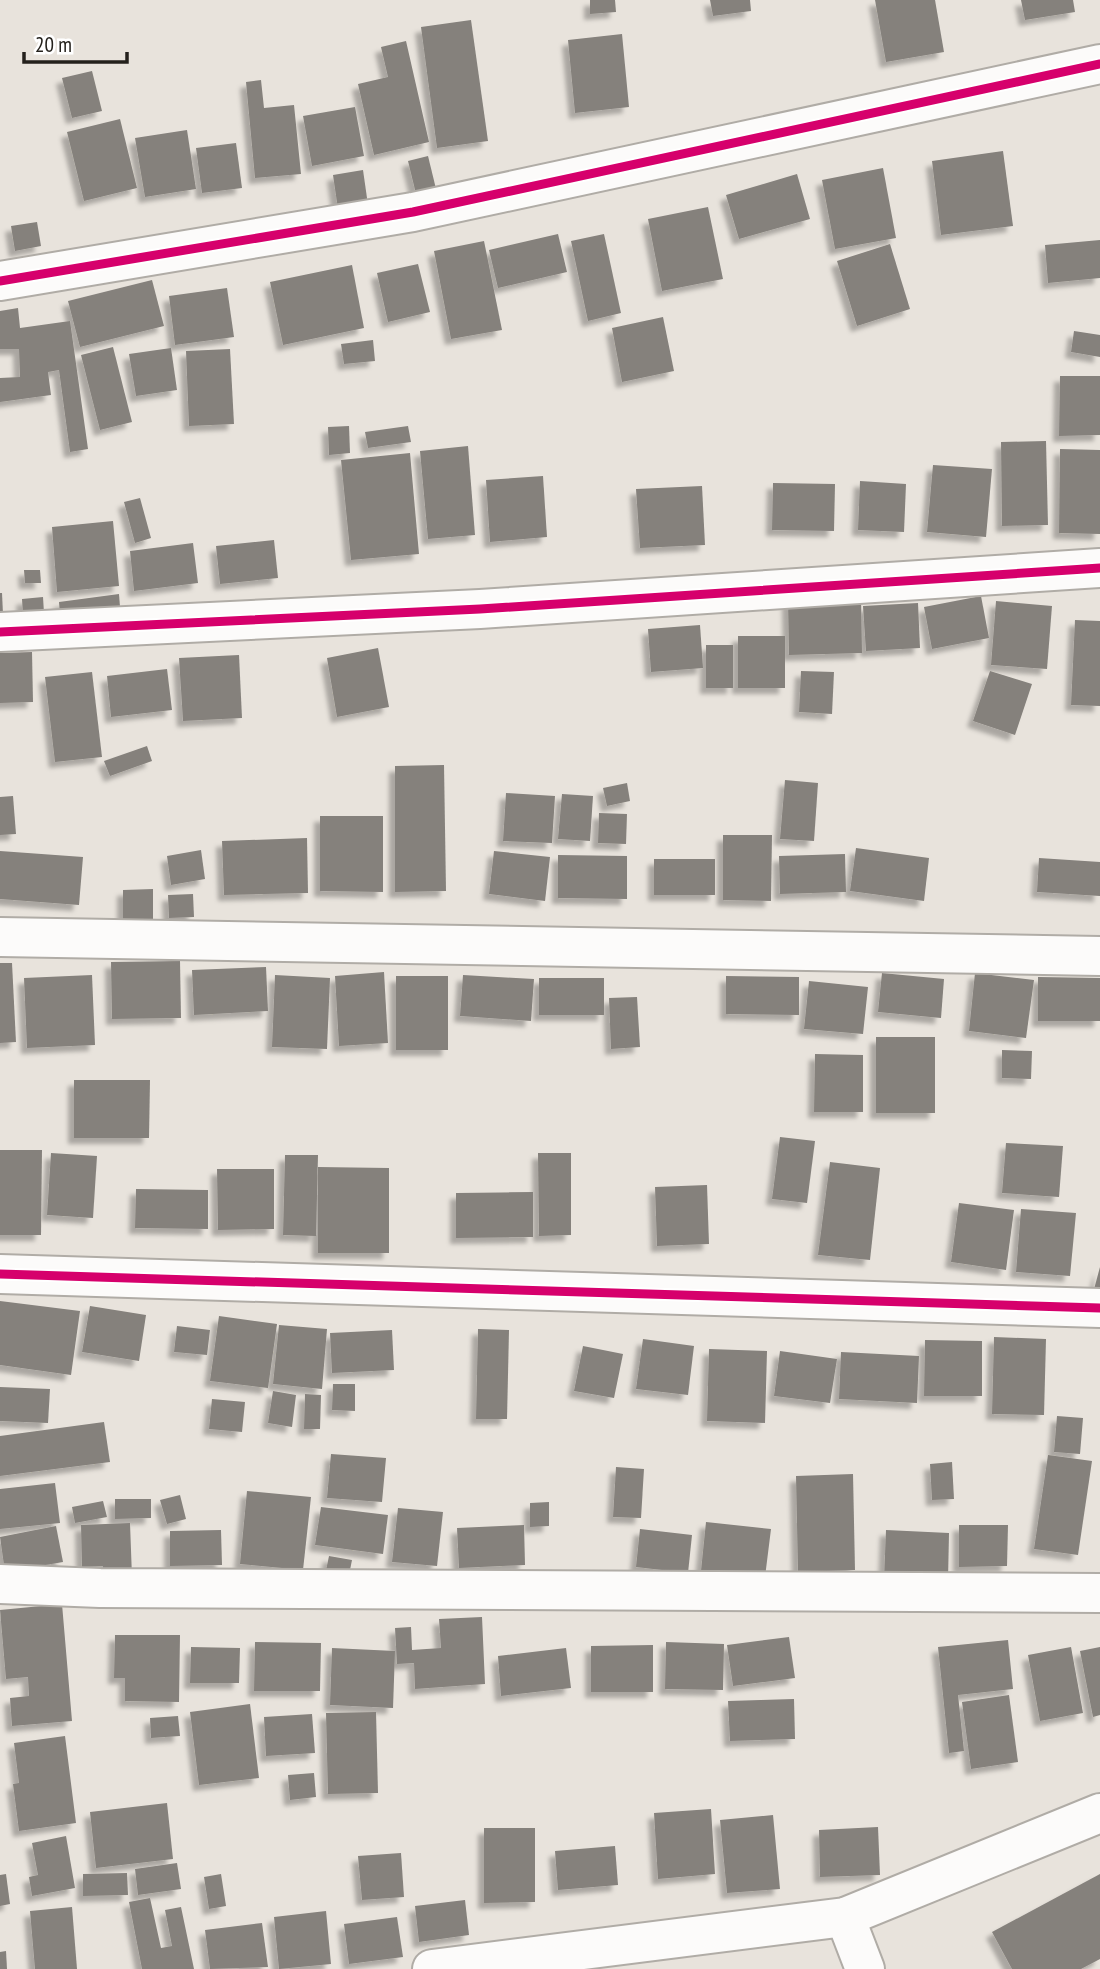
<svg xmlns="http://www.w3.org/2000/svg" width="1100" height="1969" viewBox="0 0 1100 1969" font-family="'PT Sans Narrow',sans-serif">
<style>
.building{fill:#85817c;filter:url(#shadow)}
.lines{fill:none;stroke-linecap:round;stroke-linejoin:round}
.minor-casing{stroke:#b0aca6;stroke-width:42}
.minor{stroke:#fcfbfa;stroke-width:38}
.cycleway-casing{stroke:#fff;stroke-width:13}
.cycleway{stroke:#d6006c;stroke-width:9}
</style>
<defs>
<filter id="shadow"><feDropShadow dx="-6" dy="6" stdDeviation="2" flood-color="#0004"/></filter>
</defs>
<rect width="100%" height="100%" fill="#e8e3dc"/>
<g class="building">
<path d="M590 0H615L616 12 590 14Z"/>
<path d="M710 0H750L751 11 713 16Z"/>
<path d="M875 0H935L944 52 886 62Z"/>
<path d="M1021 0H1073L1075 12 1025 20Z"/>
<path d="M471 20 488 141 437 148 421 27Z"/>
<path d="M622 34 629 107 575 113 568 40Z"/>
<path d="M406 41 429 142 374 155 358 84 388 77 381 47Z"/>
<path d="M92 71 102 111 72 118 62 78Z"/>
<path d="M261 80 264 108 294 105 301 174 255 178 246 82Z"/>
<path d="M355 107 364 156 312 166 303 116Z"/>
<path d="M120 119 137 188 84 201 67 132Z"/>
<path d="M187 130 196 189 145 197 135 138Z"/>
<path d="M236 143 242 188 202 193 196 148Z"/>
<path d="M1003 151 1013 226 941 235 932 161Z"/>
<path d="M428 156 438 197 418 202 408 161Z"/>
<path d="M883 168 896 238 835 249 822 180Z"/>
<path d="M363 170 369 212 339 216 333 175Z"/>
<path d="M797 174 810 219 739 239 726 195Z"/>
<path d="M708 207 723 279 662 291 648 219Z"/>
<path d="M37 222 41 246 15 251 11 226Z"/>
<path d="M558 234 567 272 498 288 489 250Z"/>
<path d="M604 234 621 313 588 321 571 241Z"/>
<path d="M1100 240V278L1048 283 1045 245Z"/>
<path d="M484 241 502 330 451 339 434 251Z"/>
<path d="M890 244 910 309 857 326 837 261Z"/>
<path d="M418 264 430 312 388 322 377 273Z"/>
<path d="M352 265 364 328 283 345 270 282Z"/>
<path d="M152 280 164 326 80 347 68 301Z"/>
<path d="M227 288 234 337 175 345 169 296Z"/>
<path d="M18 308 20 328 70 321 88 449 70 452 59 370 48 372 51 395 0 402V378L20 377 19 349H0V311Z"/>
<path d="M663 317 674 371 622 382 612 328Z"/>
<path d="M1074 331 1100 335V357L1071 352Z"/>
<path d="M373 340 375 361 344 364 341 344Z"/>
<path d="M113 347 132 422 100 430 81 355Z"/>
<path d="M171 348 177 390 136 396 129 354Z"/>
<path d="M230 349 234 424 189 426 186 351Z"/>
<path d="M1060 376H1100V435L1059 436Z"/>
<path d="M349 426 350 453 329 455 328 427Z"/>
<path d="M408 426 411 442 368 448 365 432Z"/>
<path d="M1046 441 1048 525 1002 526 1001 442Z"/>
<path d="M468 446 475 535 428 539 420 451Z"/>
<path d="M1060 449 1100 450V534L1059 533Z"/>
<path d="M410 453 419 554 351 560 341 460Z"/>
<path d="M933 465 992 469 986 537 927 532Z"/>
<path d="M543 476 547 537 490 542 486 480Z"/>
<path d="M860 481 906 484 904 532 858 530Z"/>
<path d="M773 483 835 484 834 531 772 530Z"/>
<path d="M702 486 705 545 640 548 636 489Z"/>
<path d="M140 498 151 538 135 543 124 502Z"/>
<path d="M113 521 119 586 57 592 52 527Z"/>
<path d="M274 540 278 578 220 584 216 546Z"/>
<path d="M193 543 198 583 134 591 130 551Z"/>
<path d="M24 570H40L41 583H25Z"/>
<path d="M0 593H2L3 614H0Z"/>
<path d="M119 594 120 607 60 615 59 602Z"/>
<path d="M981 596 989 638 932 649 924 607Z"/>
<path d="M43 597 44 613 23 614 22 599Z"/>
<path d="M861 597 862 653 789 655 788 600Z"/>
<path d="M996 601 1052 606 1047 669 991 665Z"/>
<path d="M918 603 920 648 866 651 863 606Z"/>
<path d="M1075 620 1100 621V706L1071 705Z"/>
<path d="M700 625 703 668 651 672 648 629Z"/>
<rect x="738" y="636" width="47" height="52"/>
<rect x="706" y="645" width="27" height="43"/>
<path d="M378 648 389 707 337 717 327 658Z"/>
<path d="M32 652 33 702 0 703V653Z"/>
<path d="M239 655 242 718 183 721 179 658Z"/>
<path d="M167 669 172 710 111 717 107 676Z"/>
<path d="M801 671 834 672 832 714 799 712Z"/>
<path d="M990 671 1032 684 1015 735 973 721Z"/>
<path d="M92 672 102 757 55 762 45 677Z"/>
<path d="M147 746 152 761 110 776 104 761Z"/>
<path d="M444 765 446 891 395 892V766Z"/>
<path d="M785 780 818 783 814 841 780 839Z"/>
<path d="M627 783 630 801 607 806 603 788Z"/>
<path d="M506 793 555 796 552 843 503 841Z"/>
<path d="M562 794 593 796 590 841 558 839Z"/>
<path d="M13 796 16 834 0 835V797Z"/>
<path d="M599 813 627 814 626 844 598 843Z"/>
<path d="M320 816H383V892L320 891Z"/>
<path d="M723 835H772L771 901 723 900Z"/>
<path d="M307 838 308 893 224 895 222 841Z"/>
<path d="M856 848 929 858 924 901 850 891Z"/>
<path d="M201 850 205 879 171 885 167 856Z"/>
<path d="M0 851 83 857 79 905 0 899Z"/>
<path d="M494 851 550 857 545 901 489 894Z"/>
<path d="M845 854 846 892 780 894 779 856Z"/>
<path d="M558 855 627 856V899L558 898Z"/>
<path d="M1039 858 1100 862V896L1037 892Z"/>
<rect x="654" y="859" width="61" height="36"/>
<path d="M153 889V919L123 920V890Z"/>
<path d="M193 894 194 917 169 918 168 895Z"/>
<path d="M180 961 181 1018 112 1019 111 962Z"/>
<path d="M0 963H12L16 1042 0 1043Z"/>
<path d="M266 967 268 1011 194 1015 192 970Z"/>
<path d="M384 972 388 1043 339 1046 335 976Z"/>
<path d="M882 973 944 979 941 1018 878 1012Z"/>
<path d="M975 973 1034 980 1026 1038 969 1031Z"/>
<path d="M92 975 95 1045 27 1048 24 978Z"/>
<path d="M275 975 330 978 327 1049 272 1047Z"/>
<path d="M463 975 534 979 531 1021 460 1016Z"/>
<rect x="396" y="976" width="52" height="74"/>
<path d="M726 976 799 977V1015L726 1014Z"/>
<path d="M1038 977 1100 978V1021H1038Z"/>
<rect x="539" y="978" width="65" height="37"/>
<path d="M809 981 868 987 863 1034 804 1029Z"/>
<path d="M637 997 640 1047 611 1049 609 998Z"/>
<rect x="876" y="1037" width="59" height="76"/>
<path d="M1002 1050 1032 1051 1031 1079 1002 1078Z"/>
<path d="M815 1054 863 1055V1112H814Z"/>
<path d="M74 1080H150L149 1138H74Z"/>
<path d="M780 1137 815 1141 807 1203 772 1199Z"/>
<path d="M1006 1143 1063 1146 1059 1197 1002 1193Z"/>
<path d="M0 1150H42L41 1235H0Z"/>
<path d="M51 1153 97 1156 93 1218 47 1215Z"/>
<path d="M538 1153H571V1235L539 1236Z"/>
<path d="M285 1155H318L316 1236 283 1235Z"/>
<path d="M830 1162 880 1168 870 1260 818 1255Z"/>
<path d="M318 1167 389 1168V1253H318Z"/>
<path d="M217 1169H274V1229L218 1230Z"/>
<path d="M707 1185 709 1244 657 1246 655 1187Z"/>
<path d="M136 1189 208 1190V1229L135 1228Z"/>
<path d="M533 1192V1237L456 1238V1193Z"/>
<path d="M959 1203 1014 1210 1006 1270 951 1262Z"/>
<path d="M1021 1209 1076 1213 1070 1276 1016 1272Z"/>
<path d="M1100 1267V1294L1093 1293Z"/>
<path d="M0 1301 80 1311 71 1375 0 1365Z"/>
<path d="M90 1306 146 1315 139 1361 82 1352Z"/>
<path d="M219 1316 277 1324 268 1388 210 1381Z"/>
<path d="M279 1325 327 1329 322 1389 273 1384Z"/>
<path d="M177 1326 210 1330 207 1355 174 1352Z"/>
<path d="M478 1329 509 1330 507 1419H476Z"/>
<path d="M392 1330 394 1370 332 1373 330 1333Z"/>
<path d="M994 1337 1046 1339 1044 1415 992 1414Z"/>
<path d="M643 1339 694 1346 688 1395 636 1389Z"/>
<path d="M925 1340 982 1341V1396H924Z"/>
<path d="M583 1346 623 1354 614 1398 574 1391Z"/>
<path d="M709 1349 767 1351 765 1423 707 1421Z"/>
<path d="M780 1351 837 1359 830 1403 774 1396Z"/>
<path d="M841 1352 919 1356 917 1403 839 1399Z"/>
<path d="M333 1384H355V1411L332 1410Z"/>
<path d="M0 1387 50 1389 48 1423 0 1421Z"/>
<path d="M273 1391 296 1395 292 1427 268 1423Z"/>
<path d="M305 1394 321 1395 320 1429H304Z"/>
<path d="M212 1399 245 1402 242 1432 209 1429Z"/>
<path d="M1057 1416 1083 1418 1080 1454 1054 1452Z"/>
<path d="M104 1422 110 1462 0 1476V1436Z"/>
<path d="M331 1454 386 1458 382 1502 327 1498Z"/>
<path d="M1048 1455 1092 1461 1078 1555 1034 1549Z"/>
<path d="M952 1462 954 1499 932 1500 930 1464Z"/>
<path d="M616 1467 644 1469 641 1518 613 1517Z"/>
<path d="M853 1474 855 1570 798 1572 796 1476Z"/>
<path d="M55 1483 60 1523 0 1529V1489Z"/>
<path d="M247 1491 311 1497 303 1570 240 1564Z"/>
<path d="M180 1495 186 1519 167 1524 160 1500Z"/>
<path d="M115 1499H151V1518L115 1519Z"/>
<path d="M103 1501 107 1517 75 1523 72 1507Z"/>
<path d="M549 1502V1526L530 1527V1503Z"/>
<path d="M321 1507 388 1515 383 1554 315 1545Z"/>
<path d="M398 1508 443 1512 437 1566 392 1562Z"/>
<path d="M706 1522 771 1529 765 1577 701 1571Z"/>
<path d="M130 1523 132 1577 103 1579V1566L82 1567 81 1525Z"/>
<path d="M524 1525 525 1565 459 1568 457 1528Z"/>
<path d="M959 1525H1008L1007 1566 959 1567Z"/>
<path d="M56 1526 63 1562 5 1572 0 1537Z"/>
<path d="M640 1529 692 1535 688 1573 636 1567Z"/>
<path d="M221 1530 222 1565 170 1566V1531Z"/>
<path d="M886 1530 949 1533 948 1581 884 1579Z"/>
<path d="M329 1556 352 1560 347 1585 324 1580Z"/>
<path d="M62 1604 72 1721 12 1726 10 1698 29 1696 28 1677 6 1679 0 1610Z"/>
<path d="M482 1617 485 1684 415 1689 414 1663 397 1664 395 1628 411 1627 412 1650 441 1648 439 1619Z"/>
<path d="M115 1635H180L179 1702 125 1701V1678H114Z"/>
<path d="M789 1637 795 1678 733 1686 727 1645Z"/>
<path d="M1008 1640 1013 1689 958 1695 964 1751 949 1753 938 1647Z"/>
<path d="M255 1642 321 1643 320 1691H254Z"/>
<path d="M666 1642 724 1644 723 1690 665 1689Z"/>
<path d="M653 1645V1692H591V1646Z"/>
<path d="M191 1647 240 1648 239 1683H190Z"/>
<path d="M1071 1647 1083 1713 1040 1721 1028 1655Z"/>
<path d="M1100 1647V1715L1093 1717 1080 1651Z"/>
<path d="M332 1648 395 1651 393 1708 330 1705Z"/>
<path d="M566 1648 571 1688 501 1696 498 1656Z"/>
<path d="M1009 1695 1018 1762 971 1769 962 1702Z"/>
<path d="M794 1699 795 1739 730 1741 728 1701Z"/>
<path d="M250 1704 259 1778 199 1785 190 1712Z"/>
<path d="M376 1712 378 1793 328 1794 326 1713Z"/>
<path d="M312 1714 315 1753 266 1756 264 1717Z"/>
<path d="M178 1716 180 1736 151 1738 150 1718Z"/>
<path d="M65 1736 76 1823 19 1831 13 1784 19 1783 14 1743Z"/>
<path d="M314 1773 316 1797 290 1800 288 1775Z"/>
<path d="M167 1803 173 1859 96 1868 90 1812Z"/>
<path d="M711 1809 715 1874 658 1879 654 1813Z"/>
<path d="M773 1815 780 1889 727 1893 720 1820Z"/>
<path d="M878 1827 880 1875 820 1877 819 1830Z"/>
<path d="M484 1828H535V1902L484 1903Z"/>
<path d="M66 1836 75 1888 32 1896 29 1877 38 1875 32 1843Z"/>
<path d="M615 1846 618 1885 558 1890 555 1851Z"/>
<path d="M401 1853 404 1897 362 1900 358 1856Z"/>
<path d="M177 1863 181 1889 138 1895 135 1869Z"/>
<path d="M127 1873 128 1895 83 1896V1874Z"/>
<path d="M6 1874 10 1904 0 1906V1875Z"/>
<path d="M221 1874 226 1906 209 1909 204 1877Z"/>
<path d="M1100 1874V1959L1081 1969H1012L992 1932Z"/>
<path d="M150 1898 161 1948 172 1946 165 1910 181 1907 194 1969H142L129 1902Z"/>
<path d="M465 1900 469 1935 419 1942 415 1906Z"/>
<path d="M72 1907 77 1969H35L30 1911Z"/>
<path d="M326 1911 331 1964 279 1969 274 1917Z"/>
<path d="M397 1917 403 1957 349 1964 344 1924Z"/>
<path d="M262 1923 268 1967 210 1969 205 1930Z"/>
<path d="M6 1951 7 1969H0V1952Z"/>
</g>
<g class="lines">
<defs>
<g id="minor">
<path d="M0 281 413 212 1100 64"/>
<path d="M0 632 480 609 1100 568"/>
<path d="M0 937 1100 956"/>
<path d="M0 1274 1100 1308"/>
<path d="M0 1584 100 1588 1100 1593"/>
<path d="M845 1917 865 1969"/>
<path d="M432 1969 845 1917 1100 1813"/>
</g>
</defs>
<use href="#minor" class="minor-casing"/>
<use href="#minor" class="minor"/>
<defs>
<g id="cycleway">
<path d="M0 281 413 212 1100 64"/>
<path d="M0 632 480 609 1100 568"/>
<path d="M0 1274 1100 1308"/>
</g>
</defs>
<use href="#cycleway" class="cycleway-casing"/>
<use href="#cycleway" class="cycleway"/>
</g>
<path d="M24 52v10h103v-10" fill="none" stroke="#24211c" stroke-width="3.5"/>
<text x="35" y="52" font-size="21" fill="#24211c" stroke="#ffffff" stroke-width="5" paint-order="stroke">20 m</text>
</svg>
